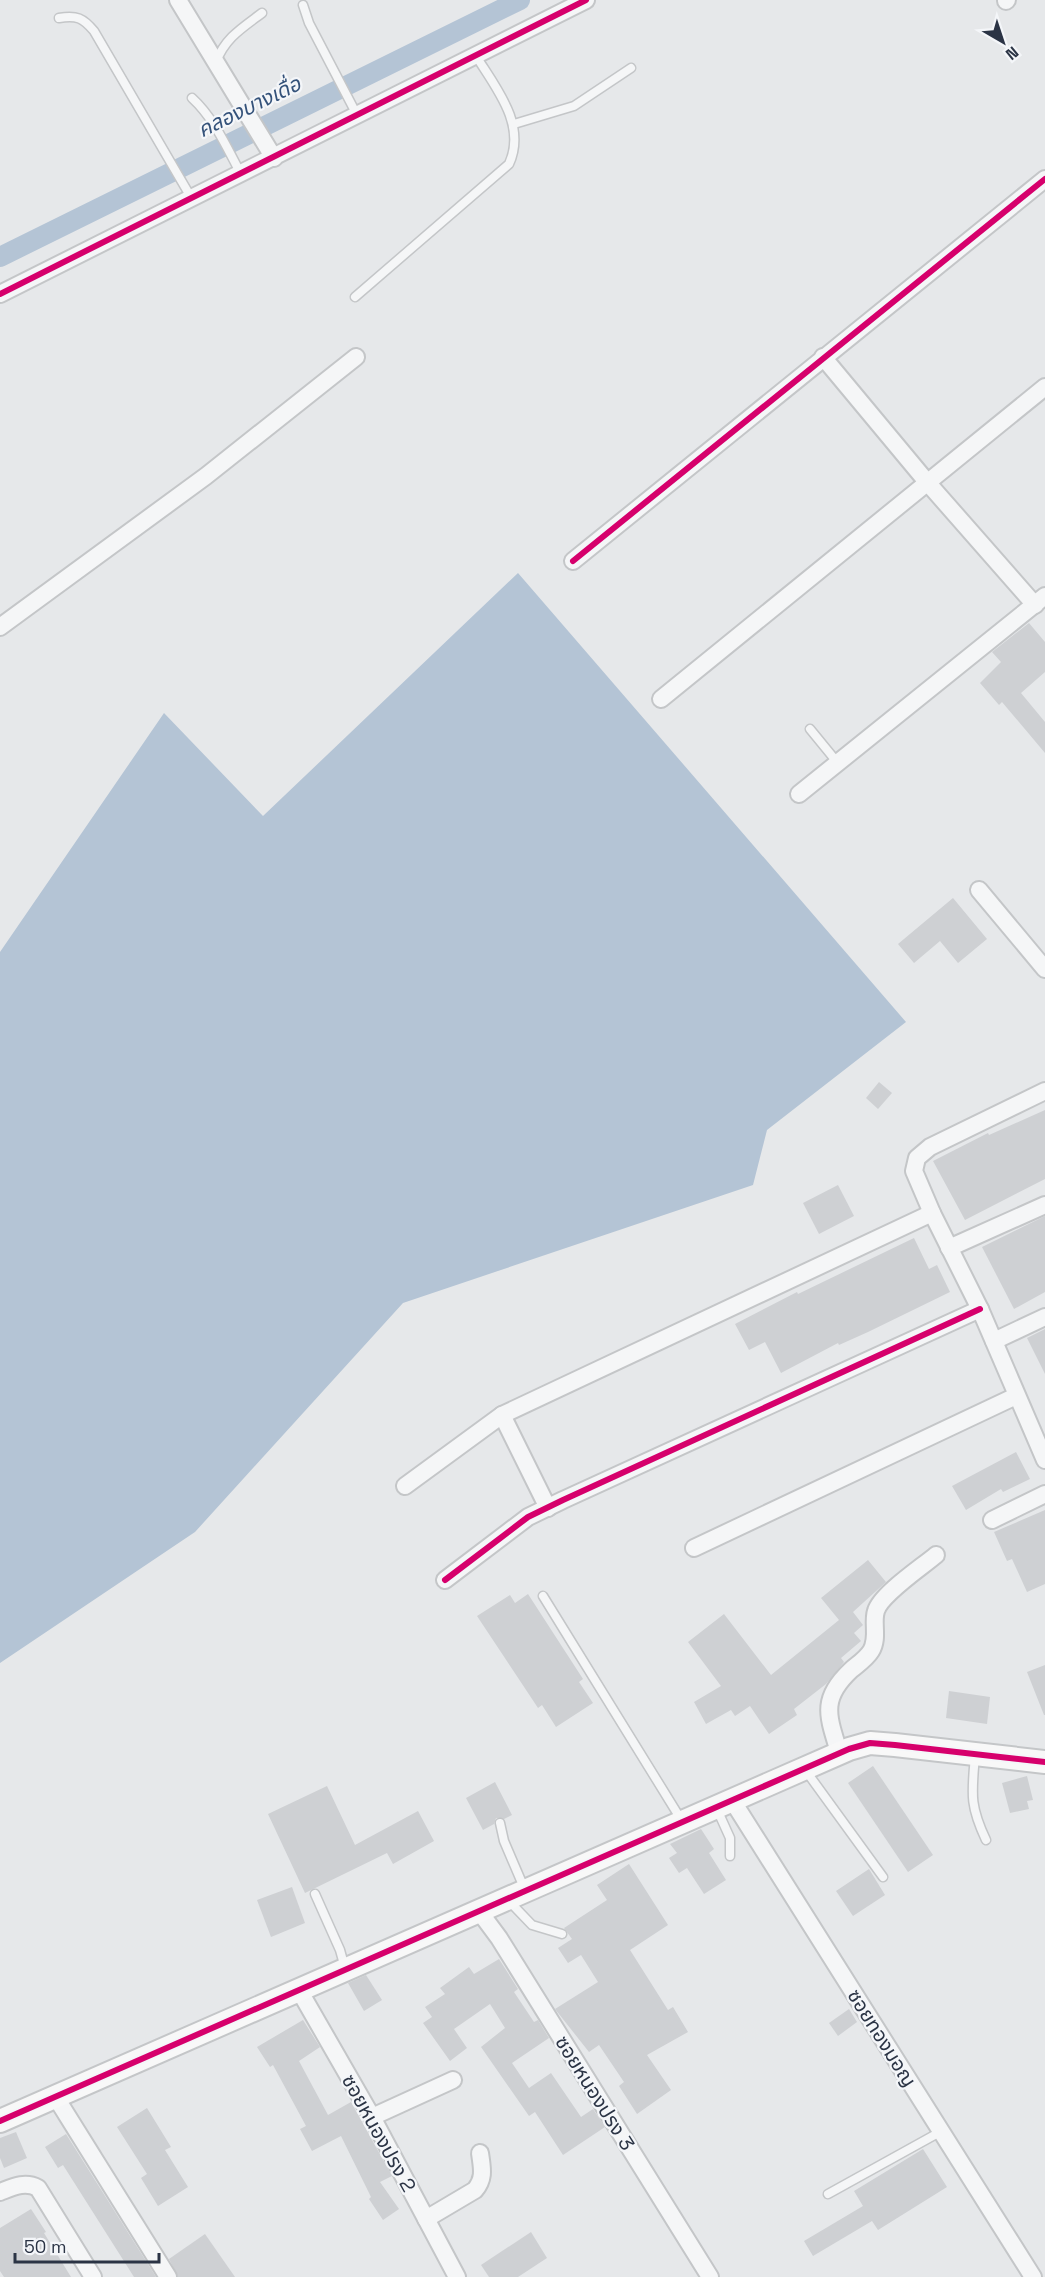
<svg xmlns="http://www.w3.org/2000/svg" width="1045" height="2277" viewBox="0 0 1045 2277" font-family="'Space Grotesk','Noto Sans Thai',sans-serif">
<style>
.water{fill:#b4c4d5}
.lines{fill:none;stroke-linecap:round;stroke-linejoin:round}
.canal{stroke:#b4c4d5;stroke-width:20}
.building{fill:#ced0d3}
.lane-casing{stroke:#c4c6c8;stroke-width:11}
.street-casing{stroke:#c4c6c8;stroke-width:20}
.secondary-casing{stroke:#c4c6c8;stroke-width:26}
.lane{stroke:#f5f6f7;stroke-width:8}
.street{stroke:#f5f6f7;stroke-width:16}
.secondary{stroke:#f8f8f8;stroke-width:22}
.cycleway-casing{stroke:#f4f6f9;stroke-width:10}
.cycleway{stroke:#d6006c;stroke-width:6}
.labels{text-anchor:middle;stroke-width:4.5;stroke-linejoin:round;paint-order:stroke}
.street-label{font-size:20px;fill:#2b3445;stroke:#f4f6f9}
.water-label{font-size:21px;font-style:italic;fill:#34527a;stroke:#f4f6f9}
</style>
<rect width="100%" height="100%" fill="#e6e8ea"/>
<path class="water" d="M518 573 906 1022 767 1130 753 1185 403 1303 195 1532 0 1663V952L164 713 263 816Z"/>
<g class="lines">
<path class="canal" d="M0 257 520 0"/>
</g>
<g class="building">
<path d="M1029 623 1045 642V672L1021 693 1045 722V753L1002 702 999 705 980 683 1001 662 992 652Z"/>
<path d="M953 898 987 939 958 963 940 941 914 963 898 944Z"/>
<path d="M879 1082 892 1093 878 1109 866 1098Z"/>
<path d="M1045 1110V1179L965 1220 933 1161 988 1133 989 1135Z"/>
<path d="M838 1185 854 1216 819 1234 803 1203Z"/>
<path d="M1045 1216V1292L1014 1309 982 1247Z"/>
<path d="M914 1238 929 1269 937 1265 950 1292 868 1332 839 1345 838 1343 781 1373 765 1342 749 1350 735 1324 797 1292 798 1294Z"/>
<path d="M1045 1329V1374L1027 1338Z"/>
<path d="M1016 1452 1030 1479 1003 1492 1001 1489 966 1510 952 1486Z"/>
<path d="M1045 1510V1584L1027 1592 1012 1559 1007 1561 994 1532Z"/>
<path d="M868 1560 886 1582 853 1612 863 1625 854 1633 861 1641 841 1658 844 1662 826 1684 794 1709 797 1715 769 1734 750 1706 735 1716 731 1710 706 1724 694 1702 721 1686 688 1642 724 1614 771 1675 839 1620 821 1598Z"/>
<path d="M528 1594 583 1679 579 1682 593 1703 556 1727 542 1705 538 1708 477 1616 510 1595 515 1603Z"/>
<path d="M1045 1665V1715H1044L1027 1672Z"/>
<path d="M949 1691 990 1697 987 1724 946 1718Z"/>
<path d="M873 1766 933 1855 908 1872 848 1783Z"/>
<path d="M1027 1776 1033 1800 1027 1801 1029 1809 1010 1813 1002 1783Z"/>
<path d="M495 1782 512 1815 504 1819 496 1818 494 1824 483 1830 466 1798Z"/>
<path d="M327 1786 355 1845 418 1811 434 1841 393 1864 387 1853 305 1893 268 1814Z"/>
<path d="M701 1829 714 1849 709 1853 726 1880 704 1894 687 1868 679 1873 669 1858 677 1853 670 1844Z"/>
<path d="M629 1864 668 1925 630 1950 668 2010 673 2007 688 2032 647 2055 671 2090 637 2114 619 2086 624 2082 599 2045 589 2052 555 2009 598 1982 581 1955 568 1963 558 1948 572 1939 564 1928 607 1900 597 1885Z"/>
<path d="M869 1869 885 1895 853 1916 836 1891Z"/>
<path d="M292 1887 305 1923 271 1937 257 1900Z"/>
<path d="M499 1959 518 1989 514 1992 534 2022 538 2020 549 2038 512 2063 529 2088 551 2073 581 2117 593 2109 605 2127 563 2155 535 2112 529 2116 481 2047 505 2028 490 2004 454 2029 467 2048 450 2061 423 2023 432 2017 425 2007 445 1994 440 1988 469 1967 474 1974Z"/>
<path d="M366 1975 382 2000 364 2011 348 1983Z"/>
<path d="M849 2009 857 2022 838 2036 829 2023Z"/>
<path d="M303 2020 320 2047 299 2061 328 2115 351 2102 392 2176 380 2182 399 2209 383 2220 369 2199 371 2197 341 2136 312 2151 300 2129 306 2126 273 2065 270 2067 257 2047Z"/>
<path d="M147 2108 171 2147 165 2150 188 2187 158 2206 141 2178 147 2174 117 2127Z"/>
<path d="M16 2132 27 2158 4 2168 0 2158V2138Z"/>
<path d="M66 2134 156 2277H134L63 2165 58 2168 45 2147Z"/>
<path d="M923 2149 947 2187 878 2230 872 2221 813 2256 804 2241 863 2206 854 2191Z"/>
<path d="M31 2209 46 2232 44 2233 71 2277H4L0 2271V2228Z"/>
<path d="M531 2232 547 2258 518 2277H489L481 2265Z"/>
<path d="M205 2234 235 2277H178L169 2259Z"/>
</g>
<g class="lines">
<defs>
<g id="lane">
<path d="M303 5 309 23 357 115"/>
<path d="M59 18C77 15 83 18 94 31L192 199"/>
<path d="M216 62C225 38 242 28 262 13"/>
<path d="M192 98C214 118 227 148 241 174"/>
<path d="M514 124 574 106 631 68"/>
<path d="M355 297 509 164C527 125 496 88 476 56"/>
<path d="M810 729 837 762"/>
<path d="M543 1596 682 1821"/>
<path d="M975 1755C972 1793 969 1804 986 1840"/>
<path d="M806 1771 883 1877"/>
<path d="M716 1807 730 1838V1856"/>
<path d="M500 1823 504 1841 525 1890"/>
<path d="M315 1894 340 1950 345 1968"/>
<path d="M509 1901 532 1925 562 1934"/>
<path d="M828 2194 940 2132"/>
</g>
<g id="street">
<path d="M178 0 274 158"/>
<path d="M1006 1 1007 0"/>
<path d="M0 294 586 0"/>
<path d="M823 357 927 482 1035 605"/>
<path d="M573 561 1045 179"/>
<path d="M0 627 206 476 356 357"/>
<path d="M661 699 1045 387"/>
<path d="M799 794 1045 596"/>
<path d="M979 890 1045 969"/>
<path d="M1045 1091 930 1147 917 1158 914 1171 932 1213 980 1309 1045 1460"/>
<path d="M949 1248 1045 1205"/>
<path d="M994 1341 1045 1317"/>
<path d="M502 1415 548 1508"/>
<path d="M405 1486 502 1415 932 1213"/>
<path d="M992 1520 1045 1494"/>
<path d="M694 1548 1016 1396"/>
<path d="M445 1580 528 1517 563 1500 980 1309"/>
<path d="M839 1752C828 1716 820 1699 851 1670 858 1664 866 1659 871 1651 879 1638 872 1623 876 1611 881 1594 922 1567 936 1555"/>
<path d="M732 1800 1033 2277"/>
<path d="M479 1911 499 1938 710 2277"/>
<path d="M299 1990 372 2117 457 2277"/>
<path d="M55 2096 168 2277"/>
<path d="M372 2117 453 2080"/>
<path d="M0 2192C13 2187 25 2181 38 2188L93 2277"/>
<path d="M426 2219 475 2190C485 2178 482 2168 480 2153"/>
</g>
<path id="secondary" d="M0 2121 849 1749 870 1743 895 1745 1045 1762"/>
</defs>
<use href="#lane" class="lane-casing"/>
<use href="#street" class="street-casing"/>
<use href="#secondary" class="secondary-casing"/>
<use href="#lane" class="lane"/>
<use href="#street" class="street"/>
<use href="#secondary" class="secondary"/>
<defs>
<g id="cycleway">
<path d="M0 294 586 0"/>
<path d="M573 561 1045 179"/>
<path d="M445 1580 528 1517 563 1500 980 1309"/>
<path d="M0 2121 849 1749 870 1743 895 1745 1045 1762"/>
</g>
</defs>
<use href="#cycleway" class="cycleway-casing"/>
<use href="#cycleway" class="cycleway"/>
</g>
<g class="labels">
<g class="street-label">
<text transform="translate(882 2038) rotate(58)" y="7">ซอยทองมอญ</text>
<text transform="translate(595 2093) rotate(58)" y="7">ซอยหนองปรง 3</text>
<text transform="translate(379 2133) rotate(61)" y="7">ซอยหนองปรง 2</text>
</g>
<g class="water-label">
<text transform="translate(249 107) rotate(-26)" y="7">คลองบางเดื่อ</text>
</g>
</g>
<g transform="translate(1003 42) rotate(141)" stroke="#f4f6f9" stroke-width="4.5" paint-order="stroke">
<path d="M0-4.5L10 22L0 15L-10 22Z" fill="#2b3445"/>
<text y="-9" font-size="16" font-weight="bold" text-anchor="middle" fill="#2b3445">N</text>
</g>
<path d="M15 2253v9h144v-9" fill="none" stroke="#2b3445" stroke-width="3"/>
<text x="24" y="2253" font-size="18" fill="#2b3445" stroke="#f4f6f9" stroke-width="4.5" paint-order="stroke">50 m</text>
</svg>
